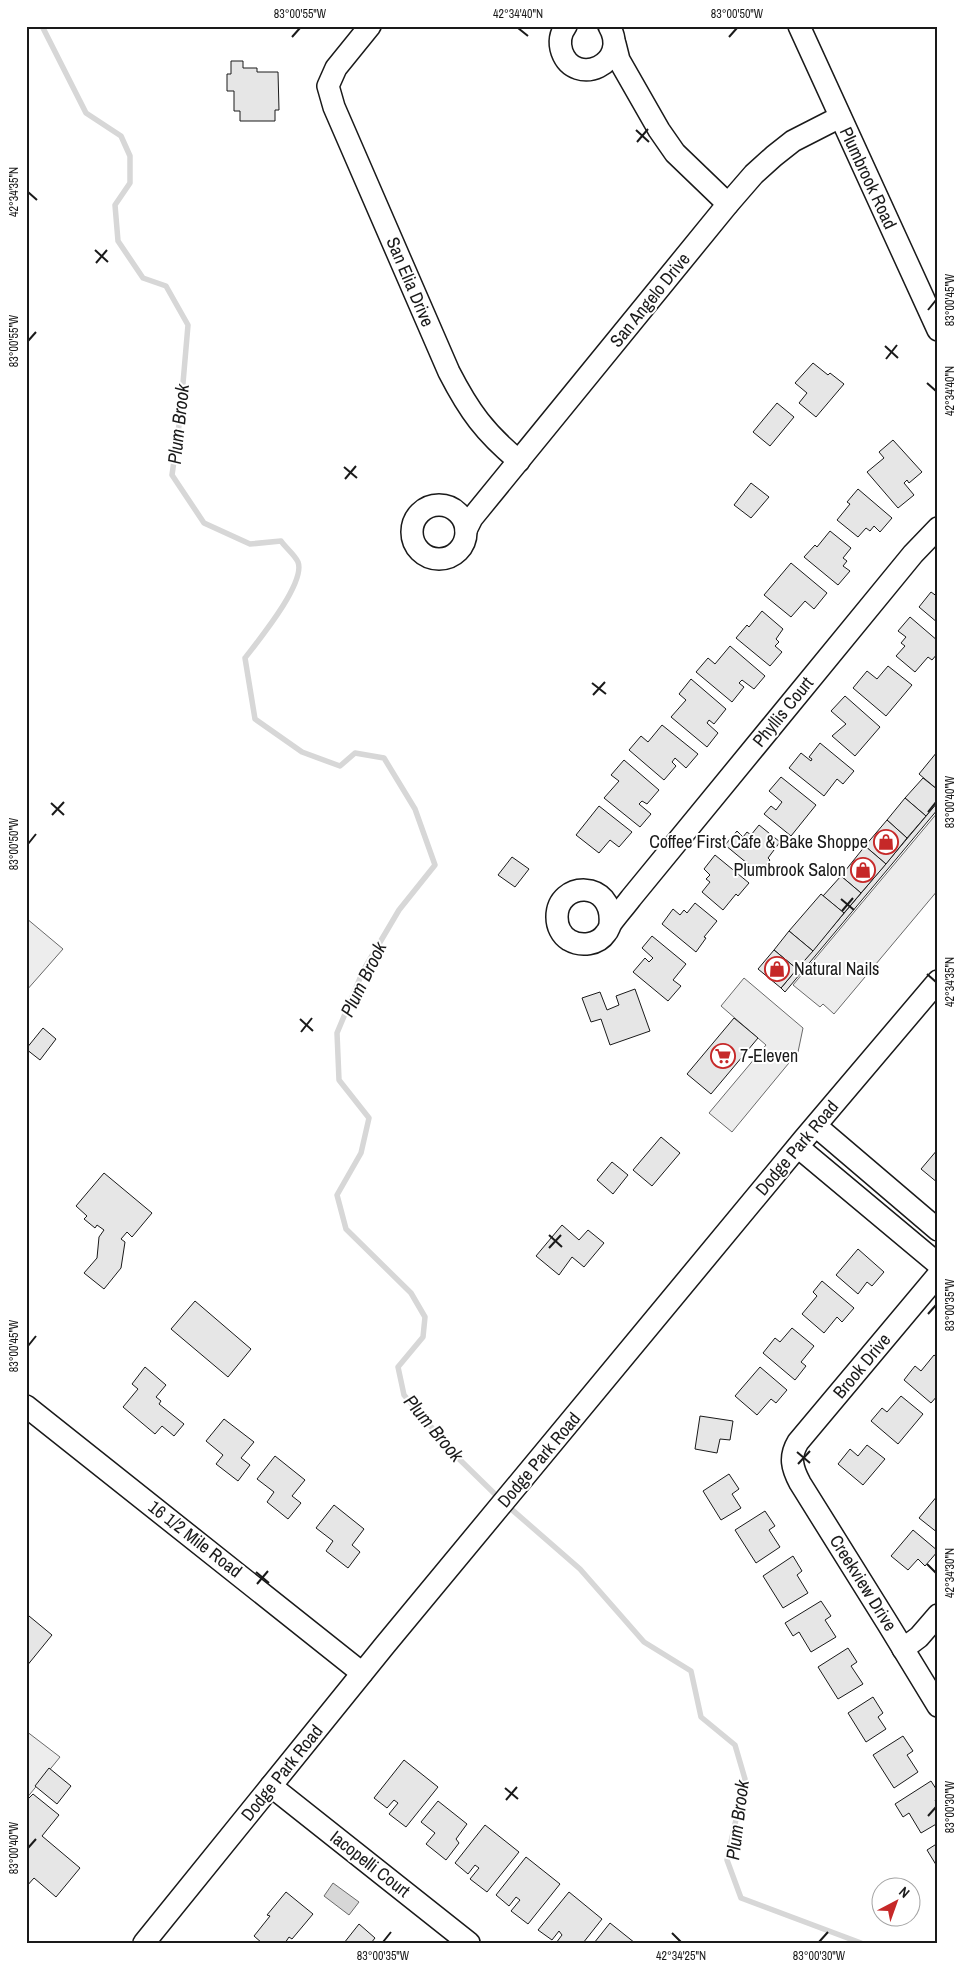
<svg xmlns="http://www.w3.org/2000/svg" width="964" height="1969" viewBox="0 0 964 1969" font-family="'Archivo Narrow',sans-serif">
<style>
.built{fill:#ededed;stroke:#6a6a6a}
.water{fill:#d7d7d7;stroke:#6a6a6a}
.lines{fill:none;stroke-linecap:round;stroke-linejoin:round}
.stream{stroke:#d7d7d7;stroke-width:5.5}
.building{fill:#e6e6e6;stroke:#1a1a1a}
.minor-casing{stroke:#1a1a1a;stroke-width:24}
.minor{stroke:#fff;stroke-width:21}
.ticks{fill:none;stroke:#1a1a1a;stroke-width:2}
.labels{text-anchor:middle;stroke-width:4;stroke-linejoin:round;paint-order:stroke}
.street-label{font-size:18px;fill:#1a1a1a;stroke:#fff}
.poi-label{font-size:18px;fill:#1a1a1a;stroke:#fff;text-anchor:end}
.water-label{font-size:19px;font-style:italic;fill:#1a1a1a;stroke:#fff}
.neatline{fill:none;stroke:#1a1a1a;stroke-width:2}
.ticks-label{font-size:12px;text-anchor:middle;fill:#1a1a1a}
</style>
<rect width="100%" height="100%" fill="#fff"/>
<g class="built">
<path d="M938 812V890L834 1014 823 1004 820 1007 793 985Z"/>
<path d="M26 918 63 949 26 991Z"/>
<path d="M744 978 803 1028 798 1052 732 1132 709 1113 766 1045 721 1006Z"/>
<path d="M26 1731 60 1757 26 1799Z"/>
</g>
<path class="water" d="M333 1883 359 1902 349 1915 324 1896Z"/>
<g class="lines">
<path class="stream" d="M42 26 86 113 121 136 130 156V183L115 205 118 241 143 278 166 286 188 325 180 418 172 475 204 523 250 544 281 541C285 547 295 555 298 562 306 583 258 641 245 658L255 719 302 752 340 766 355 753 384 758 415 809 435 865 399 910 363 971 337 1033 339 1080 369 1118 361 1153 337 1195 346 1229 411 1293 425 1317 423 1337 398 1367 404 1395 456 1456 502 1501 580 1569 644 1642 691 1671 701 1717 735 1745 745 1779 727 1860 741 1898 861 1943"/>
</g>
<g class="building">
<path d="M231 61H243V68H257V72H278L279 110H275V121H240V111H234V91H227V74H231Z"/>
<path d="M813 363 828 375 830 373 844 384 816 417 799 403 807 393 795 383Z"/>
<path d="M777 403 794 417 770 446 753 432Z"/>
<path d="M893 440 922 472 909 483 907 480 904 483 914 495 898 508 867 472 884 458 879 452Z"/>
<path d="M751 483 769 497 751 518 734 505Z"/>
<path d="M858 489 892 518 880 532 874 526 870 531 866 528 858 537 837 520 850 504 847 502Z"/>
<path d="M830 531 851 548 843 558 847 561 843 566 850 571 838 585 804 557 815 545 817 547Z"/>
<path d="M791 563 827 593 814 609 805 601 791 617 764 595Z"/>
<path d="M931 592 938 597V623L919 607Z"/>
<path d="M762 611 783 629 776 639 779 642 775 646 782 652 770 666 736 638 747 625 749 627Z"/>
<path d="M910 617 938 641V653L932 660 928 657 915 672 896 656 905 646 901 643 906 637 898 631Z"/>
<path d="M730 646 765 676 754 689 742 680 739 683 744 687 732 702 696 672 708 658 715 664Z"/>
<path d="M888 666 912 685 886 716 853 688 867 671 877 679Z"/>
<path d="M691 679 726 709 714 724 709 720 707 723 718 733 707 747 671 717 686 700 679 694Z"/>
<path d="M845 696 880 727 855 756 832 736 846 724 831 711Z"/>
<path d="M662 725 698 754 686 768 675 758 672 762 676 766 664 780 629 750 641 736 648 742Z"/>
<path d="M820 743 854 771 843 784 837 779 824 796 789 768 801 753 811 761 812 759 809 757Z"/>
<path d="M937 752H938V790L919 774Z"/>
<path d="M624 760 659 790 647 804 642 801 639 804 651 814 640 827 604 798 619 781 611 775Z"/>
<path d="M781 777 816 805 791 836 764 814 771 806 776 810 782 802 769 791Z"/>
<path d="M923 778 938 790V802L926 816 905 798Z"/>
<path d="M905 798 926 816 907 838 887 820Z"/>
<path d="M938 802V809L785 992 781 988Z"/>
<path d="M599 806 632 832 619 847 610 840 599 853 576 835Z"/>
<path d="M887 820 907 838 886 864 865 846Z"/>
<path d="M759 825 780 842 768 858 770 860 759 873 725 845 737 831 743 837 747 832 751 835Z"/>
<path d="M865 846 886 864 861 893 841 876Z"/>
<path d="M715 855 749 883 738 896 736 894 723 910 702 892 710 882 706 879 710 875 704 869Z"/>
<path d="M512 857 529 869 515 887 498 875Z"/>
<path d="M841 876 861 893 844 913 823 896Z"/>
<path d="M821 894 844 913 813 951 789 931Z"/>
<path d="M695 903 717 921 704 937 706 938 696 952 662 924 673 909 680 915 684 910 687 913Z"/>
<path d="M789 931 813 951 797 969 774 950Z"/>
<path d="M652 936 686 964 673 980 681 986 668 1001 633 972 645 958 649 962 653 958 642 948Z"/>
<path d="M774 950 797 969 781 988 758 969Z"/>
<path d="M635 989 650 1031 610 1045 601 1019 591 1022 582 998 600 992 607 1010 619 1005 616 996Z"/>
<path d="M734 1018 758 1038 711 1094 687 1074Z"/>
<path d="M43 1028 56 1039 40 1060 26 1049Z"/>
<path d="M661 1137 680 1153 652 1186 633 1170Z"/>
<path d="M938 1149V1183L921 1169Z"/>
<path d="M612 1162 628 1175 613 1194 597 1180Z"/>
<path d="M104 1173 152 1213 132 1237 127 1232 121 1239 125 1242 121 1268 104 1289 84 1273 97 1258 99 1237 104 1230 97 1225 95 1228 84 1219 87 1216 76 1206Z"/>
<path d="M562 1225 579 1240 588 1230 604 1243 584 1267 572 1257 559 1275 536 1256Z"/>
<path d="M858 1249 884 1272 872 1286 867 1282 858 1294 836 1275Z"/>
<path d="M822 1281 854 1308 842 1322 837 1317 824 1333 802 1314 817 1296 813 1292Z"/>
<path d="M195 1301 251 1349 228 1377 171 1329Z"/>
<path d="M792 1328 814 1346 801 1362 806 1366 795 1380 763 1353 775 1338 780 1342Z"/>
<path d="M934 1355 938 1358V1395L931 1403 904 1380 915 1366 921 1371Z"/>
<path d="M145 1367 166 1385 156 1397 161 1401 159 1404 184 1424 174 1436 162 1426 155 1434 123 1407 138 1389 132 1384Z"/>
<path d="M760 1367 787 1390 776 1403 771 1399 757 1415 735 1396Z"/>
<path d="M901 1396 923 1414 898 1444 871 1421 882 1408 887 1412Z"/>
<path d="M700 1416 733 1421 730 1440 720 1439 717 1453 695 1449Z"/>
<path d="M224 1419 254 1442 241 1458 250 1465 238 1481 216 1464 223 1455 206 1441Z"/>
<path d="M867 1445 885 1459 863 1485 838 1464 850 1449 858 1456Z"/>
<path d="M275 1456 305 1480 292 1496 301 1503 288 1519 267 1502 274 1492 257 1479Z"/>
<path d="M729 1474 739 1489 732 1494 741 1508 721 1520 703 1491Z"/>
<path d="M938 1495V1533L919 1518Z"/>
<path d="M334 1505 364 1529 352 1545 360 1552 348 1568 326 1551 333 1541 316 1528Z"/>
<path d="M765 1511 775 1526 769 1530 780 1547 756 1563 735 1530Z"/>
<path d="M913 1530 938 1551 925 1566 918 1559 908 1570 891 1556Z"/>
<path d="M793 1556 802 1571 797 1575 808 1593 783 1608 763 1576Z"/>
<path d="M821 1601 831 1616 825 1620 836 1637 811 1652 799 1632 793 1636 785 1623Z"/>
<path d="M29 1616 52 1635 26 1667V1620Z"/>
<path d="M848 1648 857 1662 851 1666 863 1684 838 1699 818 1667Z"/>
<path d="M873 1697 883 1713 878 1717 886 1729 866 1742 848 1713Z"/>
<path d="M903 1736 913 1751 907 1755 918 1772 894 1788 873 1755Z"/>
<path d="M404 1760 438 1787 406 1827 389 1814 398 1803 394 1800 387 1808 374 1798Z"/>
<path d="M49 1768 71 1786 57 1804 35 1786Z"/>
<path d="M931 1781 938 1792V1798L935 1800 938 1805V1823L921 1833 909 1813 903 1817 895 1804Z"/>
<path d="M33 1794 59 1815 42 1836 80 1868 56 1897 34 1878 26 1887V1801Z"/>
<path d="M438 1801 467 1824 456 1839 459 1843 446 1860 426 1844 435 1833 421 1822Z"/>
<path d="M485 1825 519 1852 487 1892 470 1879 479 1868 475 1865 468 1874 455 1863Z"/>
<path d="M938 1843V1868L927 1850Z"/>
<path d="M526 1857 560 1884 528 1924 511 1911 520 1900 516 1897 509 1906 496 1895Z"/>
<path d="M286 1892 313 1914 292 1939 289 1937 285 1943H262L254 1936 270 1916 267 1915Z"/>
<path d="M569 1892 602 1919 583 1943H556L562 1935 559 1931 552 1940 538 1930Z"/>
<path d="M610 1923 635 1943H594Z"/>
<path d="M359 1924 375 1938 371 1943H344Z"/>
</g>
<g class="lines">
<defs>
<g id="minor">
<path d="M370 26 336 68 328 86 334 107 449 372C469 411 485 433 519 461"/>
<path d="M566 26C560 34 559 43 562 52 575 88 631 64 609 26"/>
<path d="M799 26 938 330"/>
<path d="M615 44 619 60 659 130 675 153 728 204"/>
<circle cx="439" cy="532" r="27"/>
<path d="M466 530 472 518 728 204 754 174 774 156 793 141 840 117"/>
<path d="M610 924C614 879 557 881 557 917 557 926 561 935 569 940 581 947 598 945 606 933 609 930 609 926 612 922 618 914 625 906 631 898L913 554 938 528"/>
<path d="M816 1126 938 1230"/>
<path d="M798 1147 938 1264"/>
<path d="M938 1275 798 1442C789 1457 792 1468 800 1483L888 1624 938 1706"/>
<path d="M26 1406 362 1673"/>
<path d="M903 1649 919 1637 938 1615"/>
<path d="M271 1786 469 1943"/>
<path d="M144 1943 385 1645 804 1139 938 981"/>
</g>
</defs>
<use href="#minor" class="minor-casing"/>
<use href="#minor" class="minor"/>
</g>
<path class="ticks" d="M518 28 528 36M292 37 300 28M729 37 737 28M636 130 649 142M637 142 648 129M28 192 37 200M95 250 108 262M96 263 107 250M928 310 936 300M28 341 36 332M885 346 898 358M886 359 897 345M927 383 936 391M344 467 357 478M345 479 356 466M592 683 606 694M593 695 605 682M51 803 64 815M928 812 936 802M52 815 64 802M28 844 36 834M841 899 854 910M842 911 853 898M927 974 936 982M300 1019 313 1031M301 1032 312 1018M549 1235 562 1247M549 1248 561 1235M928 1314 936 1305M28 1346 36 1336M797 1452 810 1463M798 1464 810 1451M927 1564 936 1573M256 1572 269 1583M257 1584 268 1571M505 1788 518 1799M506 1800 517 1787M928 1816 936 1807M28 1848 36 1839M672 1933 681 1942M383 1942 391 1932M819 1942 828 1932"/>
<defs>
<symbol id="shop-ring" viewBox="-11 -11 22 22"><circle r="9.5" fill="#fff" stroke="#c62828" stroke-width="1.5"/><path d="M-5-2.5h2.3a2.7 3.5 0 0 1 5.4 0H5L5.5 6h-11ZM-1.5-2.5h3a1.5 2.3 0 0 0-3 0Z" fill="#c62828"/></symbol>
<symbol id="supermarket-ring" viewBox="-11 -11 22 22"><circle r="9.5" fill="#fff" stroke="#c62828" stroke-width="1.5"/><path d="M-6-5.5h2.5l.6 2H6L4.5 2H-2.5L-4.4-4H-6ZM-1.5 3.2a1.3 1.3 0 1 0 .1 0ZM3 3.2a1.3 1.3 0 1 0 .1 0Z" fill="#c62828"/></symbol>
</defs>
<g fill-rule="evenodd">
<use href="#shop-ring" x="872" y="828" width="28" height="28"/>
<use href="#shop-ring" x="849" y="856" width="28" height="28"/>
<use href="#shop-ring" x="763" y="955" width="28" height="28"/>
<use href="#supermarket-ring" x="709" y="1042" width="28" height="28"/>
</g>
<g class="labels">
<g class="street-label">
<text transform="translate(868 178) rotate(65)" y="6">Plumbrook Road</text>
<text transform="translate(410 282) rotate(67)" y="6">San Elia Drive</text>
<text transform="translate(650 300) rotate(-51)" y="6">San Angelo Drive</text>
<text transform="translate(783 712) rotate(-51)" y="6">Phyllis Court</text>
<text transform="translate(797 1148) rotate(-50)" y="6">Dodge Park Road</text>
<text transform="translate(862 1366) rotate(-50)" y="6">Brook Drive</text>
<text transform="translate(539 1460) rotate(-50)" y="6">Dodge Park Road</text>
<text transform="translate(195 1539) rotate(38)" y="6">16 1/2 Mile Road</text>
<text transform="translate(863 1583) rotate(58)" y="6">Creekview Drive</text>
<text transform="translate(282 1773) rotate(-51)" y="6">Dodge Park Road</text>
<text transform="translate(370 1864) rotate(38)" y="6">Iacopelli Court</text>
</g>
<g class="poi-label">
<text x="868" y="848">Coffee First Cafe &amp; Bake Shoppe</text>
<text x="846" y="876">Plumbrook Salon</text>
<text x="794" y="975" text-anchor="start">Natural Nails</text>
<text x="740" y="1062" text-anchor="start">7-Eleven</text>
</g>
<g class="water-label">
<text transform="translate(178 424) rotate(-84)" y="7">Plum Brook</text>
<text transform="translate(363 979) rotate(-64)" y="7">Plum Brook</text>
<text transform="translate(434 1428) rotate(50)" y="7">Plum Brook</text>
<text transform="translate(737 1820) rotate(-83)" y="7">Plum Brook</text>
</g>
</g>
<rect width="964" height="1969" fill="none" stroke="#ffffff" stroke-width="55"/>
<g transform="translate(896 1902) rotate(41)"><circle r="24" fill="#ffffff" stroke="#a3a3a3"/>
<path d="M0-4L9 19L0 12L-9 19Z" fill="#c62828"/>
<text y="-8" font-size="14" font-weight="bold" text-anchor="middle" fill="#1a1a1a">N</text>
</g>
<rect x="28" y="28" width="908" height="1914" class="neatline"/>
<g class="ticks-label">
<text x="300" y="18">83°00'55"W</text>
<text x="518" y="18">42°34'40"N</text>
<text x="737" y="18">83°00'50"W</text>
<text transform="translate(14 192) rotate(-90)" y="4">42°34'35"N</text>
<text transform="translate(950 300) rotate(-90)" y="4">83°00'45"W</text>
<text transform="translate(14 341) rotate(-90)" y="4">83°00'55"W</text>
<text transform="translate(950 391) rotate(-90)" y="4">42°34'40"N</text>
<text transform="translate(950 802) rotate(-90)" y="4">83°00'40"W</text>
<text transform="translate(14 844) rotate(-90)" y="4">83°00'50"W</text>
<text transform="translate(950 982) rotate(-90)" y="4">42°34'35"N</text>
<text transform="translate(950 1305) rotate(-90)" y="4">83°00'35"W</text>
<text transform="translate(14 1346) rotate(-90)" y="4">83°00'45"W</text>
<text transform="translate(950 1573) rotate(-90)" y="4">42°34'30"N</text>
<text transform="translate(950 1807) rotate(-90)" y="4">83°00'30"W</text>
<text transform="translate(14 1848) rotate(-90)" y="4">83°00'40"W</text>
<text x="383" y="1960">83°00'35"W</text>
<text x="681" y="1960">42°34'25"N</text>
<text x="819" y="1960">83°00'30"W</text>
</g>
</svg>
